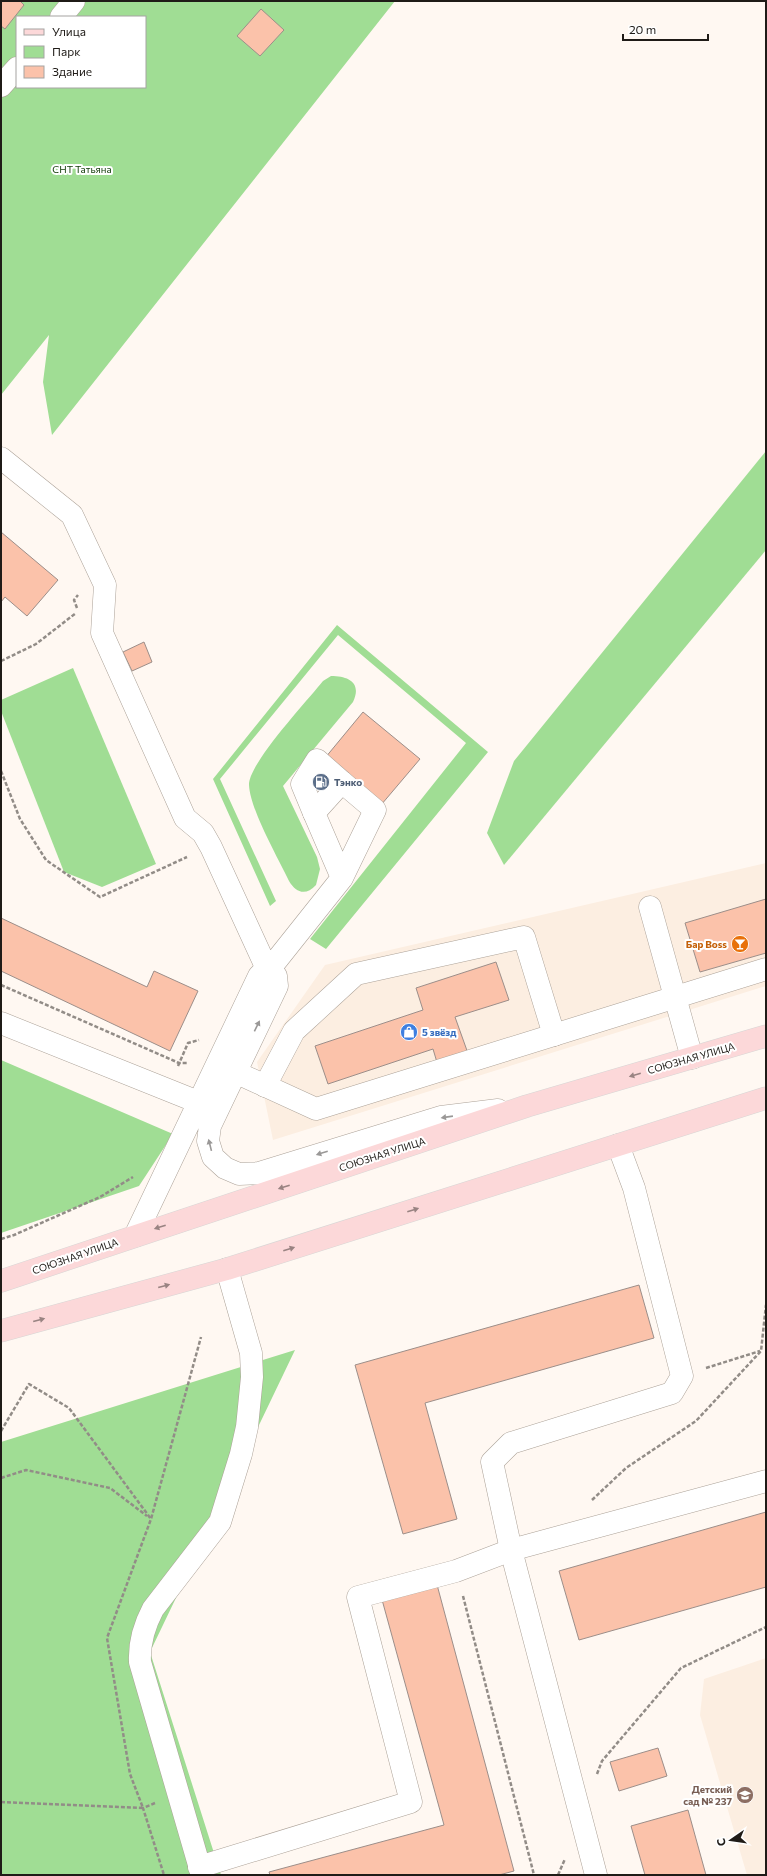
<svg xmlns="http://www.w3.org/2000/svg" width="767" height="1876" viewBox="0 0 767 1876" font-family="Commissioner,sans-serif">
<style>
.built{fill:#fceee1}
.green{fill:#a0dd94;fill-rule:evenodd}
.building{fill:#fbc2aa;stroke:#9c8e89}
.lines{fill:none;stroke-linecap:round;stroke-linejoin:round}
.minor-casing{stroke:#aca298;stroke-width:23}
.major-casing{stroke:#d7d6d5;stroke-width:23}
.path{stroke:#928c87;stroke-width:2.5;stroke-dasharray:4 2;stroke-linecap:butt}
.minor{stroke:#fff;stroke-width:22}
.major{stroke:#fcd8d9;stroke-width:22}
.oneway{fill:#9a9897}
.oneway2{fill:#998382}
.labels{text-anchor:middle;stroke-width:4;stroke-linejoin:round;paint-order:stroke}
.park-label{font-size:10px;fill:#0f3905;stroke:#fff}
.service-label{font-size:10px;font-weight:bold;fill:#4e5e75;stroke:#fff;text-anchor:start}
.food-label{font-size:10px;font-weight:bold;fill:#c56008;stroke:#fff;text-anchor:end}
.shop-label{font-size:10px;font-weight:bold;fill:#366cbe;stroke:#fff;text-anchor:start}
.street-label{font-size:10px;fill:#1f1b17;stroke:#fff}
.education-label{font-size:10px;font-weight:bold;fill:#785e54;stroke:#fff;text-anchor:end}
</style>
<rect width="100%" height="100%" fill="#fff8f2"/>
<g class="built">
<path d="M766 863V986L273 1140 257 1062 325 965Z"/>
<path d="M766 1658V1875H747L700 1715 704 1679Z"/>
</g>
<g class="green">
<path d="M1 1H395L52 435 43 382 49 335 1 395ZM17 17H145V87H17Z"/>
<path d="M766 451V550L504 865 487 833 514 761Z"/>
<path d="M337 625 488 752 326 949 310 939 466 743 338 635 220 779 276 901 270 906 213 779Z"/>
<path d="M73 668 156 864 102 887 64 872 1 711V700Z"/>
<path d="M331 676C349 676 362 683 353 702L283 786 317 857 320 869 316 885C306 896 296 893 289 881 278 858 250 809 249 785 248 764 308 700 323 681Z"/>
<path d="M1 1060 173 1134 139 1186 1 1233Z"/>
<path d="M295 1350 150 1652 221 1875H1V1442Z"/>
</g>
<g class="building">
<path d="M1 1H20L24 5 5 29 1 26Z"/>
<path d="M261 9 284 30 260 56 237 36Z"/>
<path d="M1 532 58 580 27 616 5 597 1 602Z"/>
<path d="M144 642 152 662 132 671 123 652Z"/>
<path d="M363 712 420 759 381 805 325 758Z"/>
<path d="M766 899V953L700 972 685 923Z"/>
<path d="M1 918 147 987 154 971 198 991 170 1051 1 971Z"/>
<path d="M496 962 509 1000 455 1017 470 1059 439 1069 433 1049 328 1084 315 1046 423 1010 416 988Z"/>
<path d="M639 1285 654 1338 425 1403 457 1519 403 1534 355 1365Z"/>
<path d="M766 1512V1587L579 1640 559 1571Z"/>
<path d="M436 1581 514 1871 499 1875H270L269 1872 444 1825 381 1596Z"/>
<path d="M658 1748 667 1776 619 1791 610 1762Z"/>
<path d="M688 1810 706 1875H645L631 1826Z"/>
</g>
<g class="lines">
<defs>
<g id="minor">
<path d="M61 17 74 1"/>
<path d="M1 86 17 68"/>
<path d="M1 458 72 515 105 585 102 633 185 818 203 833 211 847 268 971 342 878 314 813 342 782 375 810 342 878"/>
<path d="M314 813 302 784 317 760 342 782"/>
<path d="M650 907 692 1058"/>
<path d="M1 1023 213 1108"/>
<path d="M235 1072 316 1109 766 969"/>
<path d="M265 1086 294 1031 356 974 524 937 554 1035"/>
<path d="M135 1236 259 976 263 972H273L276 976 277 986 210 1126 208 1141 213 1157 225 1168 239 1174 259 1173 441 1117 498 1110"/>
<path d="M199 1867 411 1802 358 1597 456 1571 511 1550 766 1481"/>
<path d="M202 1875 140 1662C139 1643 144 1626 153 1609L220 1522 241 1454 247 1427 252 1377 251 1353 227 1269"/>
<path d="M596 1875 511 1550 492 1462 511 1443 672 1393 682 1376 634 1188 618 1145"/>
</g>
<g id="major">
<path d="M1 1281 527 1106 766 1036"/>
<path d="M1 1331 227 1269 766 1098"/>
</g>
</defs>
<use href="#minor" class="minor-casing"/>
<use href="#major" class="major-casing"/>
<g class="path">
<path d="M77 608 74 600 78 595"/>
<path d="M1 661 36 644 76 613"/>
<path d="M1 771 20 819 46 860 100 897 187 857"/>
<path d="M1 985 179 1063H188"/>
<path d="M178 1066 188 1043 199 1040"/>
<path d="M1 1239 14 1235 100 1197 133 1177"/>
<path d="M706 1368 760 1351"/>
<path d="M1 1431 29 1384 69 1408 151 1519"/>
<path d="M1 1478 26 1470 110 1488 147 1516"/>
<path d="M592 1500 626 1468 696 1421 761 1351 766 1305"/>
<path d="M463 1596 534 1875"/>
<path d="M597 1774 602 1761 681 1668 766 1627"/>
<path d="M1 1802 143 1808 130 1774 107 1638 151 1519 201 1337"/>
<path d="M155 1803 143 1808 164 1875"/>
<path d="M558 1875 565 1859"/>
</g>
<use href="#minor" class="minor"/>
<use href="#major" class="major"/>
</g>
<defs><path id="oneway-solid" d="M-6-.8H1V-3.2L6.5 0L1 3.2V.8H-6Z"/></defs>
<g class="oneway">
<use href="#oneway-solid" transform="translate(257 1026) rotate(-64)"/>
<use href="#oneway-solid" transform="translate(447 1117) rotate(172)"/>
<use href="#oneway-solid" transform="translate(210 1145) rotate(-104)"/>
<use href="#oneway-solid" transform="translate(322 1153) rotate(163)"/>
</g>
<g class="oneway2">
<use href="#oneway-solid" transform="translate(635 1075) rotate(164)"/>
<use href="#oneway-solid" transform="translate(284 1187) rotate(162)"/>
<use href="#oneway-solid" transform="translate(413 1210) rotate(-18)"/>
<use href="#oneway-solid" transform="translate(160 1227) rotate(162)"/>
<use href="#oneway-solid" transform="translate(289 1249) rotate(-18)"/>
<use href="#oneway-solid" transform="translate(164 1286) rotate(-15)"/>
<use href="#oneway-solid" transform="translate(39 1320) rotate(-15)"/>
</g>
<defs>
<symbol id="fuel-disc" viewBox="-11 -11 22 22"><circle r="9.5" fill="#5c6f8a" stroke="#fff"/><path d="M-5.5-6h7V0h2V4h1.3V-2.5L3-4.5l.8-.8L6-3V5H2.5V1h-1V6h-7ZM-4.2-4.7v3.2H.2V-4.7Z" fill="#fff"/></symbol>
<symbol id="bar-disc" viewBox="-11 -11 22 22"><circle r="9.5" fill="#e8710a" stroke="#fff"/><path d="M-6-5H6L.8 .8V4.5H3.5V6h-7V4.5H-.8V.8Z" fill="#fff"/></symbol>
<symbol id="shop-disc" viewBox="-11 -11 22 22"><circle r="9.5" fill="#3f7fe0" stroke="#fff"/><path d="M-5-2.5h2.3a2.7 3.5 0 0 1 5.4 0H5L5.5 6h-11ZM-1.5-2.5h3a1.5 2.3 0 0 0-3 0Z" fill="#fff"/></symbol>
<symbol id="school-disc" viewBox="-11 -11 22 22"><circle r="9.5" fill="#8d6e63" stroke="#fff"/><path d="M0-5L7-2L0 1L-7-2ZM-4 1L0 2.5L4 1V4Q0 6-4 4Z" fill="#fff"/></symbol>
</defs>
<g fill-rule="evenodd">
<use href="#fuel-disc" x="311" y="772" width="20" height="20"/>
<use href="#bar-disc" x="730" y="934" width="20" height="20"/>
<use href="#shop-disc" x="399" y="1022" width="20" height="20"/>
<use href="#school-disc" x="735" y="1785" width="20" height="20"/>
</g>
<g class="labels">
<g class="park-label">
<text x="82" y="173">СНТ Татьяна</text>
</g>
<g class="service-label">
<text x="334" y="786">Тэнко</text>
</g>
<g class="food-label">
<text x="727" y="948">Бар Boss</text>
</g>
<g class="shop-label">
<text x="422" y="1036">5 звёзд</text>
</g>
<g class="street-label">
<text transform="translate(691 1058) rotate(-16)" y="4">СОЮЗНАЯ УЛИЦА</text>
<text transform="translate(382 1154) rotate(-18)" y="4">СОЮЗНАЯ УЛИЦА</text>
<text transform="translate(75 1256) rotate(-19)" y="4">СОЮЗНАЯ УЛИЦА</text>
</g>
<g class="education-label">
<text x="732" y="1793">Детский<tspan x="732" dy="12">сад № 237</tspan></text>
</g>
</g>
<rect width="767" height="1876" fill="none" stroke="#1f1b17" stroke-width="4"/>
<rect x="16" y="16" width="130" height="72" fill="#ffffff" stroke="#a5a4a2"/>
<rect x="24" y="29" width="20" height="6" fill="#fcd8d9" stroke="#a5a4a2"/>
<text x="52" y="36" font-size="12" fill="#1f1b17">Улица</text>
<rect x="24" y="46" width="20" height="12" fill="#a0dd94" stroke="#a5a4a2"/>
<text x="52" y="56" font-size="12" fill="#1f1b17">Парк</text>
<rect x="24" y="66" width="20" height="12" fill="#fbc2aa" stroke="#a5a4a2"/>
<text x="52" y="76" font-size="12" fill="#1f1b17">Здание</text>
<g transform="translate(731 1840) rotate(257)" stroke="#ffffff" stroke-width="3" paint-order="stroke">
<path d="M0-3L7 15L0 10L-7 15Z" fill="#1f1b17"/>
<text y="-6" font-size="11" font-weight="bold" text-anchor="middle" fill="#1f1b17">С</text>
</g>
<path d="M623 34v6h85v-6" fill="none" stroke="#1f1b17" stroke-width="2"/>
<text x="629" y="34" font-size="12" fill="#1f1b17" stroke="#ffffff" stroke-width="3" paint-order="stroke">20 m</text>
</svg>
